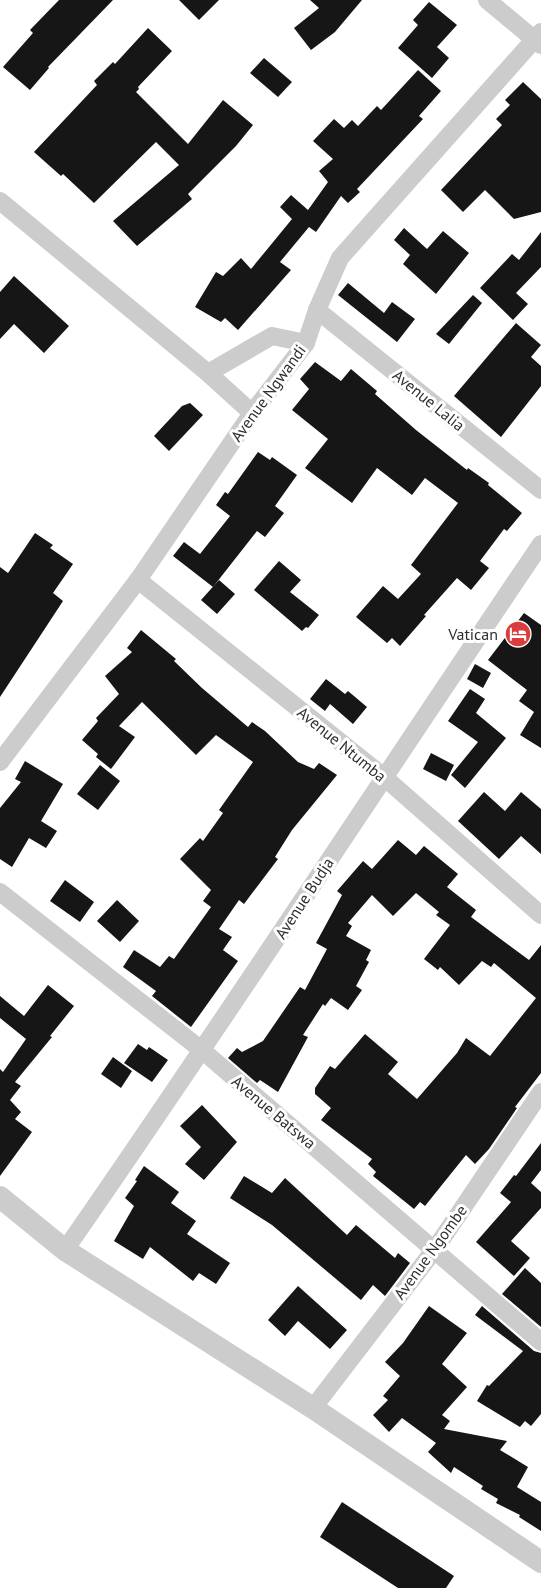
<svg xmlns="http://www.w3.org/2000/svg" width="541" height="1588" viewBox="0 0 541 1588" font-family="'PT Sans',sans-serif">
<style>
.building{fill:#161616}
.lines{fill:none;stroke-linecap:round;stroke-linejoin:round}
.minor{stroke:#ccc;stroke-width:18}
.tertiary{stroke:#ccc;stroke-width:22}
.labels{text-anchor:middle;stroke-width:6;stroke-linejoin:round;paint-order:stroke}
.street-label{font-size:16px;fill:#2f2f2f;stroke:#fff}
.poi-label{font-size:16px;fill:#2f2f2f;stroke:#fff;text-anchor:end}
</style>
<rect width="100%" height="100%" fill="#fff"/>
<g class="building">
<path d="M59 0H113L48 67 49 68 30 90 3 67 33 33 30 30Z"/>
<path d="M179 0H219L199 20Z"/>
<path d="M310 0H362L335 32 311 50 294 28 319 8Z"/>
<path d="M429 2 457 25 437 47 449 58 432 78 398 48 418 25 413 20Z"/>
<path d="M148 28 172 51 138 87 139 89 136 92 188 144 223 100 253 125 236 146 188 194 192 199 137 246 113 221 179 165 156 142 94 203 63 174 61 176 34 152 97 85 94 81 113 62 115 64Z"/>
<path d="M264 58 292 82 278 97 250 73Z"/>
<path d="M418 70 441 91 419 116 423 119 357 189 360 192 348 203 341 196 316 232 309 227 280 262 291 270 238 330 225 318 221 322 195 307 216 272 223 276 241 258 251 269 292 219 280 207 291 195 308 210 328 182 319 171 333 159 313 141 334 119 344 128 352 120 358 126 377 106 381 110Z"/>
<path d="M523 82 541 99V212L514 219 485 190 463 212 441 190 502 125 496 119 510 105 505 100Z"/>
<path d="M404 228 427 249 443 231 469 253 436 294 403 264 410 255 394 240Z"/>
<path d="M541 232V267L516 293 528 304 513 320 480 288 512 254 519 260Z"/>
<path d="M14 276 69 326 44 353 14 324 0 339V292Z"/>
<path d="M348 283 384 313 392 302 415 319 397 342 338 295Z"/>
<path d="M473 295 482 303 449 344 436 334Z"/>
<path d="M516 323 541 345 531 357 541 366V386L501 437 454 396Z"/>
<path d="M315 362 341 381 351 369 377 391 375 394 416 430 467 470 468 468 489 483 488 485 522 513 507 531 504 529 480 561 489 568 471 590 457 578 424 615 426 616 400 646 392 638 387 643 356 617 383 586 398 599 421 574 411 565 458 503 425 478 412 495 377 468 352 503 305 468 328 439 292 410 309 389 300 379Z"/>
<path d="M190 403 203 415 169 451 154 436 182 406Z"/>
<path d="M258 452 270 460 272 457 297 475 275 506 284 513 265 537 257 531 213 587 173 556 184 542 200 554 230 516 216 505 225 492 228 494Z"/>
<path d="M35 533 53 545 50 548 73 564 53 593 63 601 0 697V567L8 573Z"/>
<path d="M279 561 301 580 290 592 319 615 308 628 306 627 302 631 254 590Z"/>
<path d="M219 580 235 594 217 614 201 600Z"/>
<path d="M524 613 541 625V748L520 735 534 712 519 701 527 690 488 660Z"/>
<path d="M141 630 176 659 174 661 202 688 248 727 252 722 265 731 298 762 314 769 319 763 337 775 292 830 275 857 278 859 244 904 239 900 219 929 232 937 223 950 238 961 191 1027 152 996 156 991 123 967 134 950 160 967 169 956 174 959 211 907 203 901 211 890 180 859 200 838 203 841 223 813 219 810 253 762 216 735 196 755 142 702 119 726 135 737 111 769 96 757 98 754 82 740 98 721 96 718 119 694 105 676 132 652 127 648Z"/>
<path d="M475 664 491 673 483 688 467 679Z"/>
<path d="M326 679 345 694 348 691 367 707 353 724 330 704 325 711 310 699Z"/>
<path d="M470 689 485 699 476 713 506 738 465 788 451 775 478 742 448 721Z"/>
<path d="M431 753 454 765 446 781 423 769Z"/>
<path d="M25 761 63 784 41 821 57 831 46 848 29 838 12 867 0 859V808L21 782 15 779Z"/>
<path d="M100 765 120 781 98 810 77 794Z"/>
<path d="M484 792 505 811 521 792 541 809V854L521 836 499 859 458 821Z"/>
<path d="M398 840 416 855 424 846 458 874 447 887 476 910 471 917 529 960 541 945V1073L515 1107 517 1108 489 1149 475 1164 466 1155 425 1206 420 1202 414 1209 373 1176 376 1172 368 1164 372 1159 321 1120 331 1108 315 1094V1088L330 1066 335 1069 365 1034 398 1062 388 1074 417 1099 457 1053 466 1038 490 1056 536 998 494 963 491 967 482 961 459 985 440 967 438 970 424 959 450 925 436 915 439 912 416 893 393 916 372 895 348 923 352 926 346 936 371 950 366 960 369 962 356 986 362 990 348 1010 331 998 325 1006 323 1004 303 1035 308 1037 278 1092 260 1080 257 1083 228 1058 237 1048 242 1052 263 1041 300 987 305 990 327 949 316 943 342 895 337 891 363 861 372 869Z"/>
<path d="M65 880 94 902 80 922 50 901Z"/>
<path d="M117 900 139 921 120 942 97 921Z"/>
<path d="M48 985 74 1006 50 1036 52 1037 15 1082 21 1086 10 1100 21 1112 15 1119 32 1132 0 1176V1069L3 1072 26 1039 0 1018V996L24 1016Z"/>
<path d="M138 1044 147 1050 149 1047 168 1060 152 1082 124 1063Z"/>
<path d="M113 1057 132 1071 121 1088 101 1074Z"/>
<path d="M202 1105 237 1142 204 1180 185 1164 201 1147 180 1126Z"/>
<path d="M541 1143V1170L531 1183 541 1192V1208L511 1241 530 1258 514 1276 476 1242 511 1202 500 1193 514 1175 516 1176Z"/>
<path d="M144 1166 179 1192 171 1203 196 1221 187 1234 230 1263 216 1284 199 1273 193 1281 150 1247 143 1259 114 1241 134 1206 125 1198 137 1181 135 1180Z"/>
<path d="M244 1176 272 1193 285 1178 347 1235 356 1225 395 1258 398 1253 410 1263 385 1296 373 1285 361 1300 272 1225 230 1198Z"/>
<path d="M525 1268 541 1283V1327L502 1294Z"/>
<path d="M298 1286 347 1330 330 1349 298 1321 285 1336 268 1320Z"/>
<path d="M429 1306 467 1333 442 1364 467 1387 442 1415 450 1421 444 1429 507 1441 500 1450 528 1467 517 1487 541 1502V1531L519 1517 520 1515 496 1503 498 1499 481 1489 483 1486 454 1467 451 1473 428 1452 436 1443 402 1418 389 1432 373 1415 388 1400 383 1396 400 1376 385 1362 403 1343Z"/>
<path d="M482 1306 534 1351 541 1353V1414L531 1426 525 1421 520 1427 477 1401 487 1385 489 1386 523 1351 475 1315Z"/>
<path d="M342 1502 454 1576 446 1588H398L320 1537Z"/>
</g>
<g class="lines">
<g class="minor">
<path d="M487 0 541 45"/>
<path d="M0 201 208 373 252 413"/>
<path d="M317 310 541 490"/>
<path d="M208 373 272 336 306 343"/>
<path d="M138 580 384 777 541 915"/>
<path d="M0 762 138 580 252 413 306 343 317 310 340 258 541 32"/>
<path d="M0 892 203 1051 541 1342"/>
<path d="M65 1250C227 1017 382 779 541 544"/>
<path d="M313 1408 435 1249 541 1092"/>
</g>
<path class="tertiary" d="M0 1197 65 1250 313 1408 541 1562"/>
</g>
<defs>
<symbol id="hotel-disc" viewBox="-11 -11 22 22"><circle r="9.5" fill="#da3d3e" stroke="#fff"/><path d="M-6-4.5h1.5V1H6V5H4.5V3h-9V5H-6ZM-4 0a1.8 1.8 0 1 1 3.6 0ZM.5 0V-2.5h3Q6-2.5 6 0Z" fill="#fff"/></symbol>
</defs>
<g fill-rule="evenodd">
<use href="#hotel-disc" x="503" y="619" width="30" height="30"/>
</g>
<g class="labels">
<g class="street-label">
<text transform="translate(268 393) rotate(-54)" y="6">Avenue Ngwandi</text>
<text transform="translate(429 400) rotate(39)" y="6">Avenue Lalia</text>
<text transform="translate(342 744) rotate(39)" y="6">Avenue Ntumba</text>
<text transform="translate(304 898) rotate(-57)" y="6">Avenue Budja</text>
<text transform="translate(274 1112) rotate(40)" y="6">Avenue Batswa</text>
<text transform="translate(430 1252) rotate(-54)" y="6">Avenue Ngombe</text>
</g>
<g class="poi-label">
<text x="498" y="640">Vatican</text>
</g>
</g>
</svg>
